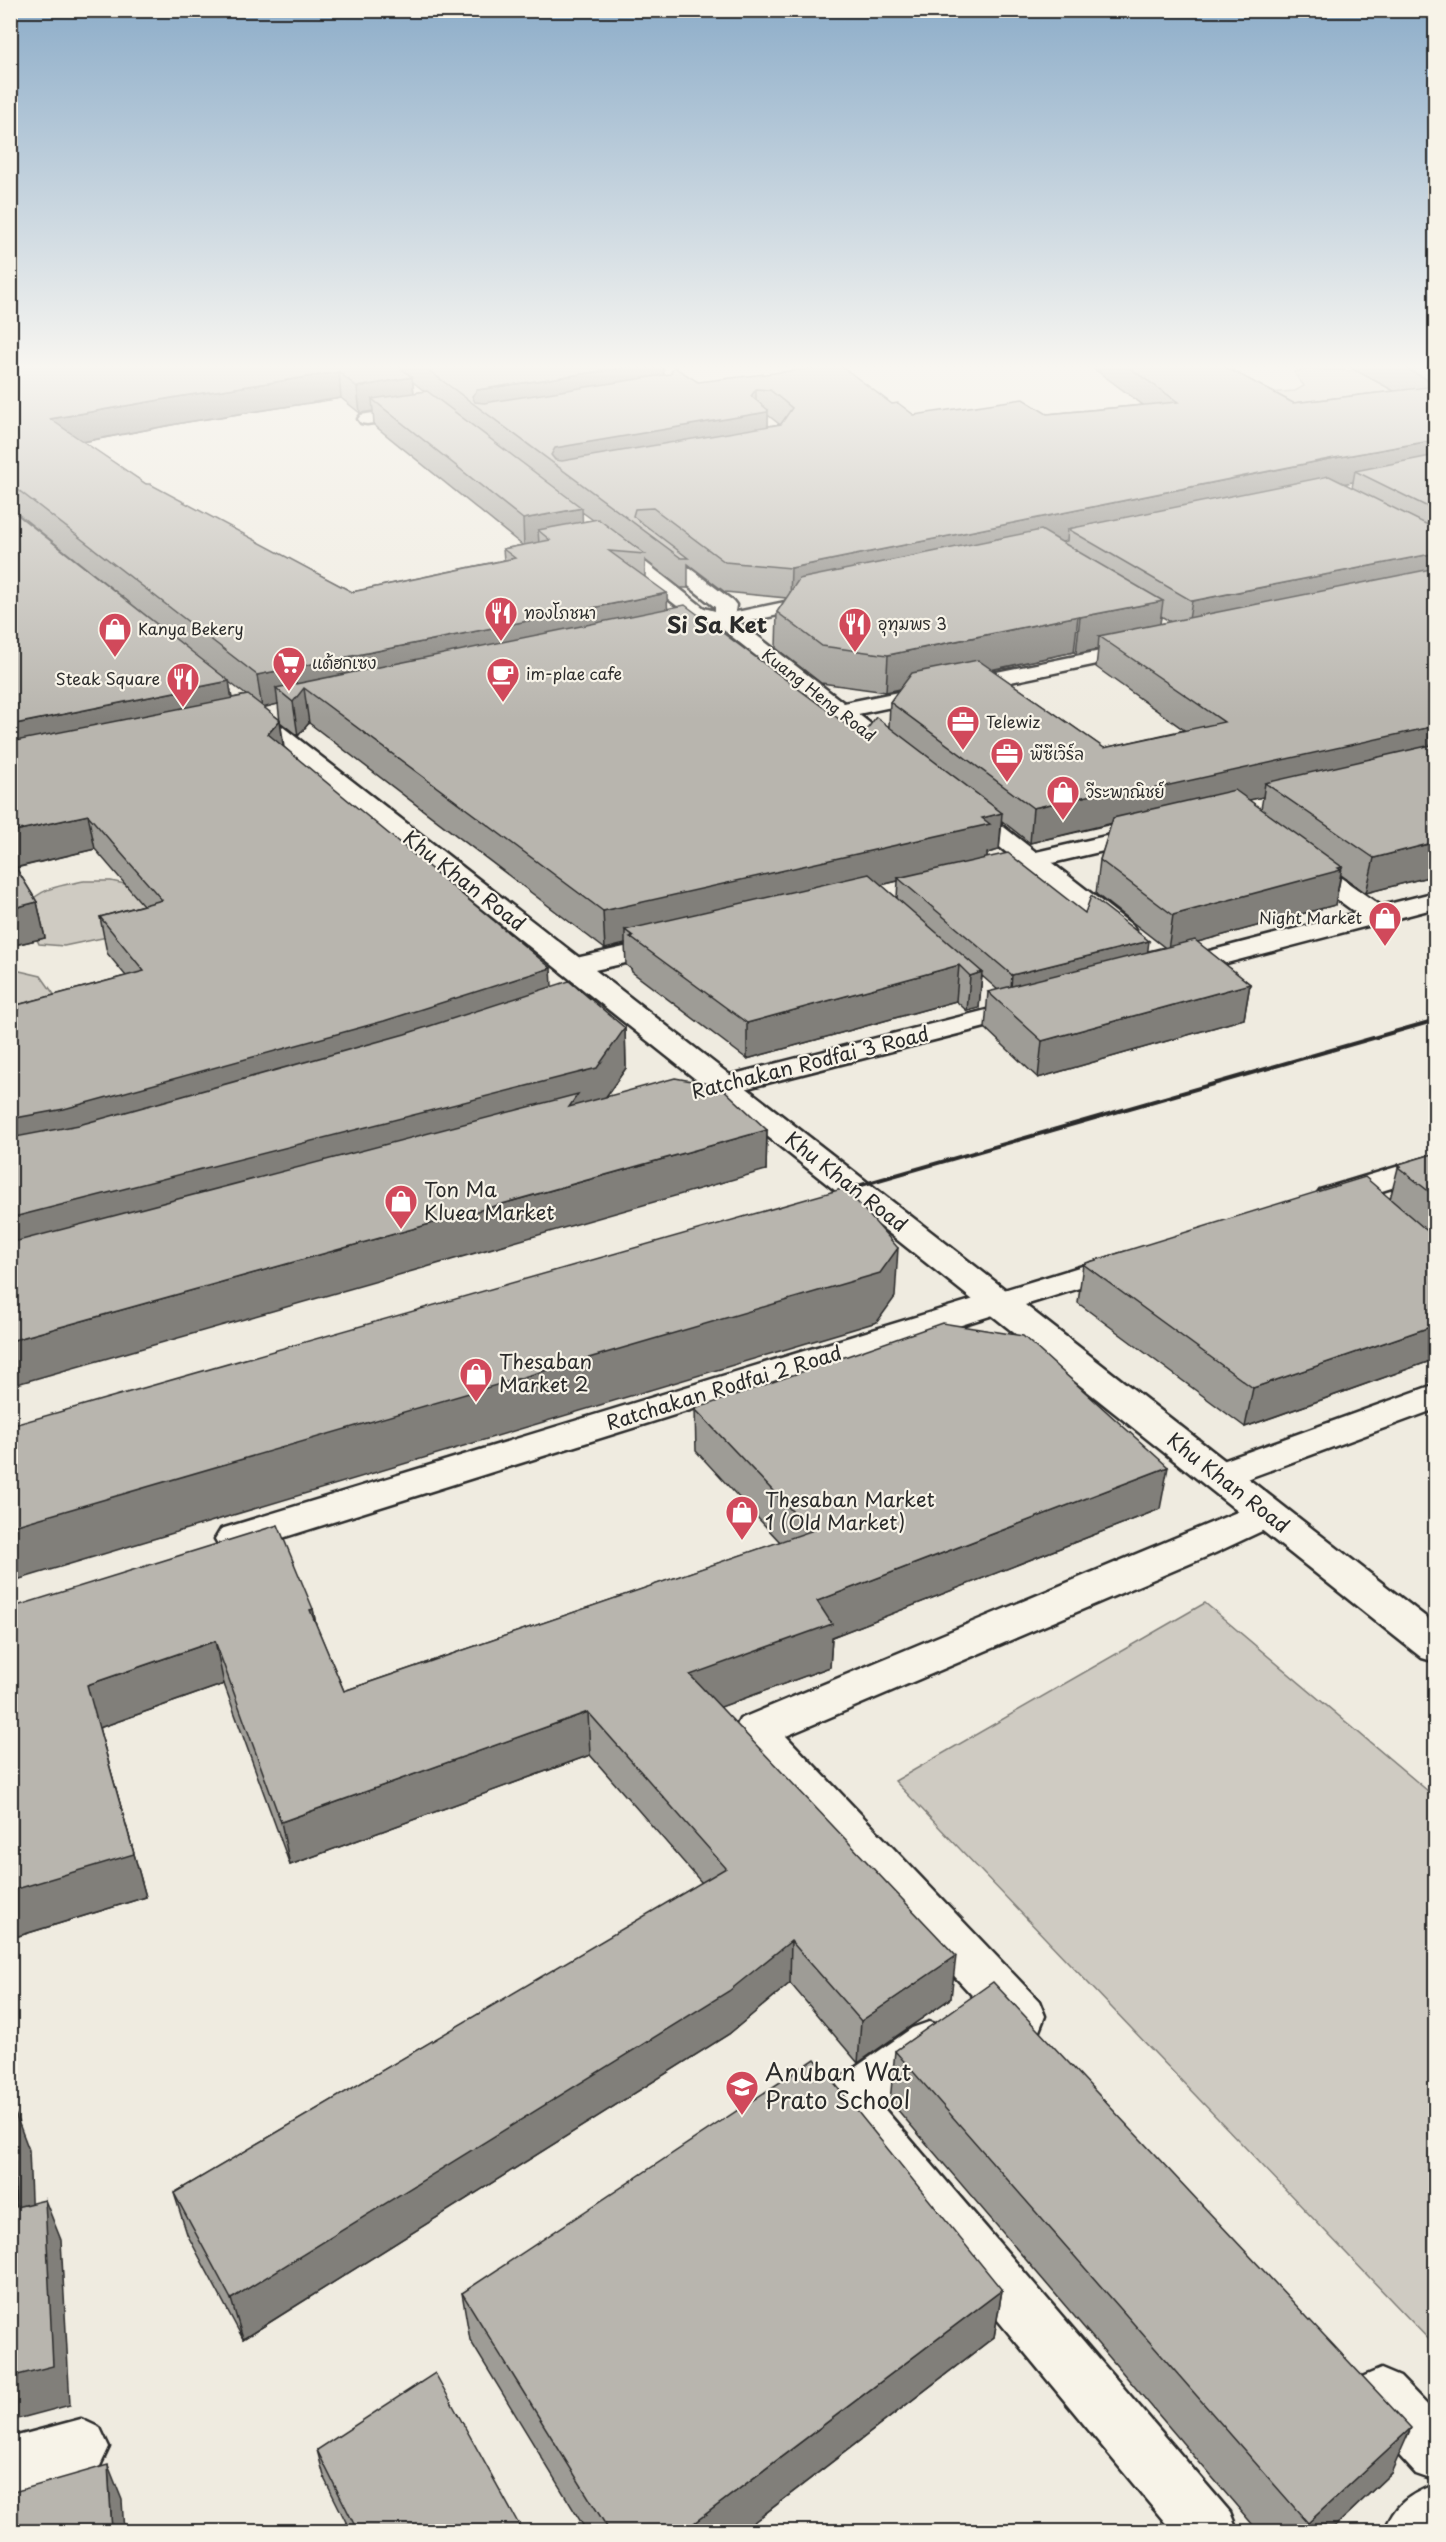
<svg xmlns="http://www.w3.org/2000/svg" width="1446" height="2542" viewBox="0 0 1446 2542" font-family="'Playpen Sans','Playpen Sans Thai',sans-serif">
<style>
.green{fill:#cfcbc2;stroke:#7d7b76;stroke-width:1.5}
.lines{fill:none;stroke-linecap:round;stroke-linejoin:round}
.minor-casing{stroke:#2b2b2b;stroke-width:5}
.major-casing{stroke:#2b2b2b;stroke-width:5}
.minor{fill:#f7f3e8;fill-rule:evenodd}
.major{fill:#f7f3e8;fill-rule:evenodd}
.rail{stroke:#2b2b2b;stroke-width:4}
.wall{fill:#9e9c96;stroke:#2b2b2b;stroke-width:1.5;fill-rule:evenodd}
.shaded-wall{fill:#817f7a;stroke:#2b2b2b;stroke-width:1.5}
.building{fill:#b8b5ae;stroke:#2b2b2b;stroke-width:1.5;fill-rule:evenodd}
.labels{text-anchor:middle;stroke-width:4.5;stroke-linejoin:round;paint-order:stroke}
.far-poi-label{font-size:16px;fill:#2b2b2b;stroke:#f7f3e8;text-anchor:start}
.far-street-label{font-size:16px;fill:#2b2b2b;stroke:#f7f3e8}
.street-label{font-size:20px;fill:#2b2b2b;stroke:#f7f3e8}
.poi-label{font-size:20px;fill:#2b2b2b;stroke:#f7f3e8;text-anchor:start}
.far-district-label{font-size:22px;font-weight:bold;fill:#2b2b2b;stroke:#f7f3e8}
.near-poi-label{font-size:24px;fill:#2b2b2b;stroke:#f7f3e8;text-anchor:start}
</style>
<rect width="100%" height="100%" fill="#efebe0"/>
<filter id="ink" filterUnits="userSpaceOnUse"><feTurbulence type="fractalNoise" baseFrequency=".0167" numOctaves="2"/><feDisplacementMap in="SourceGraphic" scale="12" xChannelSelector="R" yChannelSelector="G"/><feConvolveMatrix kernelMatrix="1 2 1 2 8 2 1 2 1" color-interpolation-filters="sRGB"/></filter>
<g filter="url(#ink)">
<g class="green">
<path d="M1389 366 1406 396 1416 432 1251 394 1295 391 1304 386 1294 372 1309 369 1353 371Z"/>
<path d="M84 881H111L162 892 145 929 64 946 39 944 23 908C42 887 58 886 84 881Z"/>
<path d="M11 969 41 976 58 1000 11 1044Z"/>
<path d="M1205 1603 1435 1797V2346L895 1781Z"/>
</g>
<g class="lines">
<defs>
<g id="minor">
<path d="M418 406 424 407 426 411 424 415 367 424 361 423 358 419 361 415 367 414Z"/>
<path d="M610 538 617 540 704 608 715 611V607L642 549 645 545H659L733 601 736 605 734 618 844 703 1140 643 1148 644 1151 649 1148 654 1140 655 858 714 908 753 912 758 908 763 900 765 892 763 716 624 690 616 603 548 600 544 603 540Z"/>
<path d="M964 801 973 803 1036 852 1150 826 1159 828 1162 833 1159 838 1052 863 1132 925 1136 931 1132 937 1123 939 1114 937 1027 869 1016 872 1007 869 1003 864 1007 859 1012 857 952 808 955 803Z"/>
<path d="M1301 853 1310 856 1381 906 1436 892V908L1173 977 1163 975 1159 969 1163 963 1356 913 1292 866 1288 861 1292 856Z"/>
<path d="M668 937 678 939 681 945 678 951 573 975 563 973 559 967 563 961Z"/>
<path d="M1030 999 1040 1001 1044 1007 1040 1013 693 1102 683 1099 678 1093 683 1087Z"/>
<path d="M1436 1155V1174L1331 1207 1320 1204 1315 1197 1320 1190Z"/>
<path d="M1125 1253 1137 1256 1141 1263 1137 1270 234 1553 221 1549 215 1539 221 1529Z"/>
<path d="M1436 1384V1409L1219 1489 1206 1485 1201 1476 1206 1467Z"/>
<path d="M1266 1500 1279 1503 1285 1513 1279 1523 1215 1553 786 1736 1039 2001 1045 2016 1039 2031 1022 2037 1005 2031 740 1743 734 1731 740 1719Z"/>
<path d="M929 2022 946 2028 953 2043 946 2058 881 2105 1230 2512 1238 2532H1173L830 2117 823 2101 830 2085 912 2028Z"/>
<path d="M1381 2369 1400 2377 1436 2414V2481L1416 2474 1362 2415 1354 2396 1362 2377Z"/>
<path d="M81 2419 100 2428 109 2447 100 2466 81 2475 10 2494V2438Z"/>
<path d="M1436 2484V2532H1384C1395 2504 1408 2495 1436 2484Z"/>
</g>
<g id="major">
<path d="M823 594 830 596 833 600 830 604 665 639 658 637 654 633 658 629 665 627Z"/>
<path d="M248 704 256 706 1436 1625V1662L1422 1658 240 716 237 711 240 706Z"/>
</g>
</defs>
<use href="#minor" class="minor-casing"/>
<use href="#major" class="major-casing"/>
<use href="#minor" class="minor"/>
<use href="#major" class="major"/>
<path class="rail" d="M830 1194 1436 1020"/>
</g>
<g class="wall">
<path d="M10 364H663L664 375 698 382 892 404 914 415 1047 414 1143 405 1089 365 1090 364H1220L1293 403 1394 391 1344 364H1436V875L1366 893 1341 875 1335 905 1197 942 1250 984 1244 1019 1038 1078 985 1028 988 992 998 990 982 976 979 1008 967 1011 956 1001 747 1059 632 972 631 969 626 965 625 944 605 949 309 723 298 736 280 722 278 704 263 707 280 720 284 747 552 987 625 1028 626 1068 606 1097 767 1130 766 1170 18 1009 17 1005 126 976 107 953 100 917 143 905 95 849 16 868 37 902 45 938 10 946ZM413 382 424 391 414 393ZM341 398 360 413 373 411 374 425 522 545 503 549 504 560 352 592 146 484 83 442 187 422ZM768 416H769L779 424 768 426ZM1353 482 1352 488 1343 483ZM582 512 593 520 582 522ZM17 514H18L188 649ZM645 560 681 588H688V564L725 592 786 598 777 612 776 648 821 683 886 692 899 689 890 702 889 726 862 736 667 609 645 577ZM1161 616 1171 622 1160 624ZM1098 649 1096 667 1184 730 1104 748 992 670 1074 652 1076 654ZM229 682 246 695 232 698ZM1263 797 1261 809 1249 800ZM1002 821 1030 843 1112 824 1100 860 1096 894 1164 947 1148 951 1085 913 987 858V853L999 850ZM898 881 897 898 881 885Z"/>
<path d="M1436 1153V1359L1245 1427 1078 1303 1083 1264 1390 1199 1399 1164Z"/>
<path d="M695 1409 1160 1509 832 1637 830 1667 720 1707 951 1998 858 2063 790 1983 729 2034 243 2339 187 2234 174 2193 702 1883 590 1755 290 1865 224 1684 99 1728 146 1897 15 1937 10 1925V1608L313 1609 316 1625 344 1691 780 1542 696 1451Z"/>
<path d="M895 2051 1391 2473 1329 2532H1259L890 2101Z"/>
<path d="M1002 2290 994 2337 741 2532H587L470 2340 462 2293Z"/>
<path d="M317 2450 523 2532H351L325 2480Z"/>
</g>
<g class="shaded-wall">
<path d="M647 364H663L664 387 489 415 472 402V396L477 390Z"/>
<path d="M339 372 341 398 187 422 55 447 50 419 183 396Z"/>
<path d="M412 377 415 404 372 399 373 411 360 413 357 387Z"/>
<path d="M756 389V414L768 410V437L568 474 551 455 555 448 751 396Z"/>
<path d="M1436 440V467L1355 471 1353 482 1068 529 1067 541 790 599 791 568 1329 459Z"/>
<path d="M582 508 583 536 538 530 539 544 524 547 523 519Z"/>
<path d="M1436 553V582L1187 632 1192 601Z"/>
<path d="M667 593 668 624 304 688 309 723 298 736 293 702 276 688 278 704 262 708 257 675Z"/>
<path d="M1163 601 1158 637 1099 636 1098 649 1076 654 1080 617Z"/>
<path d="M1078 616 1074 652 886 692 888 655Z"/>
<path d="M229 681 234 714 10 760V725Z"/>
<path d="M280 720 284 753 268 734Z"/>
<path d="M1436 726V758L1265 783 1263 797 1116 830 1117 822 1030 843 1033 808 1123 788Z"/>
<path d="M1002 813 999 850 987 853V861L898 878V881L637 942 633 936 625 930V944L605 949 603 911Z"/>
<path d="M88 815 95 849 10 869V832Z"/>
<path d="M1436 842V875L1366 893 1374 858Z"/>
<path d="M1342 867 1335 905 1168 950 1173 915Z"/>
<path d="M37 902 45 938 10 946V909Z"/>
<path d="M1149 941 1146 965 1010 1000 1012 975Z"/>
<path d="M959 965 956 1001 747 1059V1023Z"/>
<path d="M551 968 553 1004 10 1159V1119Z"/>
<path d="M982 972 979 1008 967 1011 970 976Z"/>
<path d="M1250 984 1244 1019 1038 1078 1042 1041Z"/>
<path d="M625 1028 626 1068 598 1108 10 1263V1218Z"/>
<path d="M767 1130 766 1170 10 1386V1341Z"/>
<path d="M898 1248 895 1297 877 1322 10 1582V1527Z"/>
<path d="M1436 1325V1359L1245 1427 1253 1388Z"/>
<path d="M1168 1467 1160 1509 832 1637 830 1667 691 1718 690 1675 817 1601Z"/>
<path d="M313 1609 321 1652 310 1610Z"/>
<path d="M215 1641 224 1684 99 1728 146 1897 15 1937 10 1925V1891L87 1685Z"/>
<path d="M588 1712 590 1755 290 1865 281 1822Z"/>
<path d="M791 1941 790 1983 729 2034 243 2339 231 2299Z"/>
<path d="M956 1956 951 1998 858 2063 861 2021Z"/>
<path d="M13 2108 29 2150 33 2248 16 2207Z"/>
<path d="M45 2200 61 2240 70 2405 10 2421V2377Z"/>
<path d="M1002 2290 994 2337 741 2532H682Z"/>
<path d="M1411 2428 1391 2473 1329 2532H1305L1308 2523Z"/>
<path d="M108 2465 122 2500 124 2532H112Z"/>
</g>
<g class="building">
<path d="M10 364H395L412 377 357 387 339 372 183 396 50 419 146 484H150L352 592 515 558 503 549 550 540 538 530 598 519 645 554 609 551 667 593 257 675 13 486 10 485Z"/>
<path d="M420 364H647L477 390 472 396 475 402 484 403 670 374 674 367 698 382 840 365 892 404 898 403 914 415 1023 399 1047 414 1178 402 1124 364H1220L1293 403 1436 386V440L1329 459 791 568 725 562 653 508 635 509 633 516 688 558H681ZM756 389 770 390 792 408 781 424 562 461 555 460 551 455 555 448 767 412 768 410 751 396Z"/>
<path d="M1397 364H1436V384Z"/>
<path d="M427 391 582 508 523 519 372 399Z"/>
<path d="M1436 455V511L1355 471Z"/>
<path d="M1329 476 1436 529V553L1192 601 1068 529Z"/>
<path d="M10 509 229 681 10 725Z"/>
<path d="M1041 530 1163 601 1080 617 1078 616 888 655 822 646 777 612 799 579Z"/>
<path d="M1436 568V726L1120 796 1123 788 1033 808 890 702 912 673 978 660 1104 748 1224 722 1099 636Z"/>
<path d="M685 605 862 736 876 717 1002 813 982 818 990 824 603 911 304 688 293 702 276 688Z"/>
<path d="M248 695 280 720 268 734 551 968 384 1021 64 1109 10 1119V1010L19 1009 17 1005 144 971 100 917 162 900 88 815 10 832V742Z"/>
<path d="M1436 744V842L1374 858 1265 783Z"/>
<path d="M1235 790 1342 867 1338 868 1341 870 1173 915 1100 860 1113 818Z"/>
<path d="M1008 853 1085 913 1091 896 1149 941 1012 975 898 878Z"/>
<path d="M10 858 37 902 10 909Z"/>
<path d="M869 874 982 972 970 976 959 965 747 1023 630 937 633 936 625 930Z"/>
<path d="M1195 940 1250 984 1042 1041 988 992Z"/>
<path d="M569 981 625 1028 597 1068 10 1218V1138L79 1125 405 1034Z"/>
<path d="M675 1078 720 1086 767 1130 10 1341V1243L578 1094 569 1107Z"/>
<path d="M1436 1153V1197L1398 1167 1401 1166 1399 1164Z"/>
<path d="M1365 1177 1432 1235H1436V1325L1253 1388 1083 1264Z"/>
<path d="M845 1188 898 1248 880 1273 10 1527V1426Z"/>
<path d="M942 1323 1023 1336 1168 1467 817 1601 832 1624 690 1675 956 1956 861 2021 791 1941 729 1991 231 2299 174 2193 726 1868 588 1712 281 1822 215 1641 87 1685 134 1854 10 1891V1608L278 1525 313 1609 310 1610 344 1691 811 1531 695 1409Z"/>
<path d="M993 1982 1411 2428 1308 2523 895 2051Z"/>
<path d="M815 2059 1002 2290 682 2532H610L462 2293Z"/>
<path d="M13 2108 16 2207 45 2200 53 2366 10 2377V2109Z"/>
<path d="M435 2373 523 2532H358L317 2450Z"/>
<path d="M108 2465 112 2532H10V2493Z"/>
</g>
</g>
<linearGradient id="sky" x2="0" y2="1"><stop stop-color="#8dadc9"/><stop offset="0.51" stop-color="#f8f6f1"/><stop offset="1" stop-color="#f8f6f1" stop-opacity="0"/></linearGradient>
<rect width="1446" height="719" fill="url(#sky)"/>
<defs>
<symbol id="restaurant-pin" viewBox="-11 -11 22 30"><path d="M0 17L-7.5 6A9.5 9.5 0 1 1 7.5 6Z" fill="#d1495b" stroke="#f7f3e8"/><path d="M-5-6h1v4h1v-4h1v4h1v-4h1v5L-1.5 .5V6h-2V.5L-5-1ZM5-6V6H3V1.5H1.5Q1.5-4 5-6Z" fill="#fff"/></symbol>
<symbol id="shop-pin" viewBox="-11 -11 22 30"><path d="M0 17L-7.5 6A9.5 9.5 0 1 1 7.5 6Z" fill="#d1495b" stroke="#f7f3e8"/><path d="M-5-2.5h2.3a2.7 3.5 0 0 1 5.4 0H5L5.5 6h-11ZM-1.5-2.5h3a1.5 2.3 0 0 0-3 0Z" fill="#fff"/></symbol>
<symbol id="supermarket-pin" viewBox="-11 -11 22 30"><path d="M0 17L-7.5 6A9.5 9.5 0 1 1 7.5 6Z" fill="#d1495b" stroke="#f7f3e8"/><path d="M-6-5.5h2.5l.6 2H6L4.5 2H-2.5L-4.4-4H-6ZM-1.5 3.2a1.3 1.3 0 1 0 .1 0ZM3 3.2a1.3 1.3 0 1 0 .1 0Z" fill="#fff"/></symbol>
<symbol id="cafe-pin" viewBox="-11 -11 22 30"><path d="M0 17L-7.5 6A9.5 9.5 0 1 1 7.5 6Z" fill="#d1495b" stroke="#f7f3e8"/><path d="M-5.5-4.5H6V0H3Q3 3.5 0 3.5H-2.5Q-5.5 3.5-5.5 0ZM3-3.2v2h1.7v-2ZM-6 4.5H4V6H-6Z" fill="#fff"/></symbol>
<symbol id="office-pin" viewBox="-11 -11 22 30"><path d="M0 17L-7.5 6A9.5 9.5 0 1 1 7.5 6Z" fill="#d1495b" stroke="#f7f3e8"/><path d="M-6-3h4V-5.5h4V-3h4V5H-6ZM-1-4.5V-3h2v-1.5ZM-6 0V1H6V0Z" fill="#fff"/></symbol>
<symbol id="school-pin" viewBox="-11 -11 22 30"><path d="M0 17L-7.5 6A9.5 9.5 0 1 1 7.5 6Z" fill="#d1495b" stroke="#f7f3e8"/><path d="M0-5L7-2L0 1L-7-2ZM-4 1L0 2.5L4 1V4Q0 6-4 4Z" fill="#fff"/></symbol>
</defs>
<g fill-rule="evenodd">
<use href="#restaurant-pin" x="482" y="594" width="38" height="52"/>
<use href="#restaurant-pin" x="836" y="605" width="38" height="52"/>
<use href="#shop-pin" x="96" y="610" width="38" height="52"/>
<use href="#supermarket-pin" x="270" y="644" width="38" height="52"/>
<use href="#cafe-pin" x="484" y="655" width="38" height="52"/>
<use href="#restaurant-pin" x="164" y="660" width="38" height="52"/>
<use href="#office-pin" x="944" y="703" width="38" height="52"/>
<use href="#office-pin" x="988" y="735" width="38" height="52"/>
<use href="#shop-pin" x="1044" y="773" width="38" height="52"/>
<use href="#shop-pin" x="1366" y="899" width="38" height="52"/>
<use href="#shop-pin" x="382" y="1182" width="38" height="52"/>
<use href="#shop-pin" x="457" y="1355" width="38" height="52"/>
<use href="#shop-pin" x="723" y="1493" width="38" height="52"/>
<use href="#school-pin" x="723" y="2068" width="38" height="52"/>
</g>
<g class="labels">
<g class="far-poi-label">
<text x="524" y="619">ทองโภชนา</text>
<text x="878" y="630">อุทุมพร 3</text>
<text x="138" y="635">Kanya Bekery</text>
<text x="312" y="669">แต้ฮกเซง</text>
<text x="526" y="680">im-plae cafe</text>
<text x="160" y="685" text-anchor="end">Steak Square</text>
<text x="986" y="728">Telewiz</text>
<text x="1030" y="760">พีซีเวิร์ล</text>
<text x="1086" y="798">วีระพาณิชย์</text>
<text x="1362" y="924" text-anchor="end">Night Market</text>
</g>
<g class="far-street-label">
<text transform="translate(819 695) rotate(38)" y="6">Kuang Heng Road</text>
</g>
<g class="street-label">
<text transform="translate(464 881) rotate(38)" y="7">Khu Khan Road</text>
<text transform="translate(810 1063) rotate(-14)" y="7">Ratchakan Rodfai 3 Road</text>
<text transform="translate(846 1182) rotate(38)" y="7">Khu Khan Road</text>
<text transform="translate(724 1388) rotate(-17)" y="7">Ratchakan Rodfai 2 Road</text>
<text transform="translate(1228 1483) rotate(38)" y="7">Khu Khan Road</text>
</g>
<g class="poi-label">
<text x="424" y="1197">Ton Ma<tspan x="424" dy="23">Kluea Market</tspan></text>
<text x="499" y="1369">Thesaban<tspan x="499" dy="23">Market 2</tspan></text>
<text x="765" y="1507">Thesaban Market<tspan x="765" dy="23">1 (Old Market)</tspan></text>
</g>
<g class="far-district-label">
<text x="717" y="633">Si Sa Ket</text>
</g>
<g class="near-poi-label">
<text x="765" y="2081">Anuban Wat<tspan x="765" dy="28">Prato School</tspan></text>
</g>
</g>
<rect width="1446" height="2542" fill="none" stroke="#f7f3e8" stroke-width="36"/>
<rect x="18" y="18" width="1410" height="2506" fill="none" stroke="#2b2b2b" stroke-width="2" filter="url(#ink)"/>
</svg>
